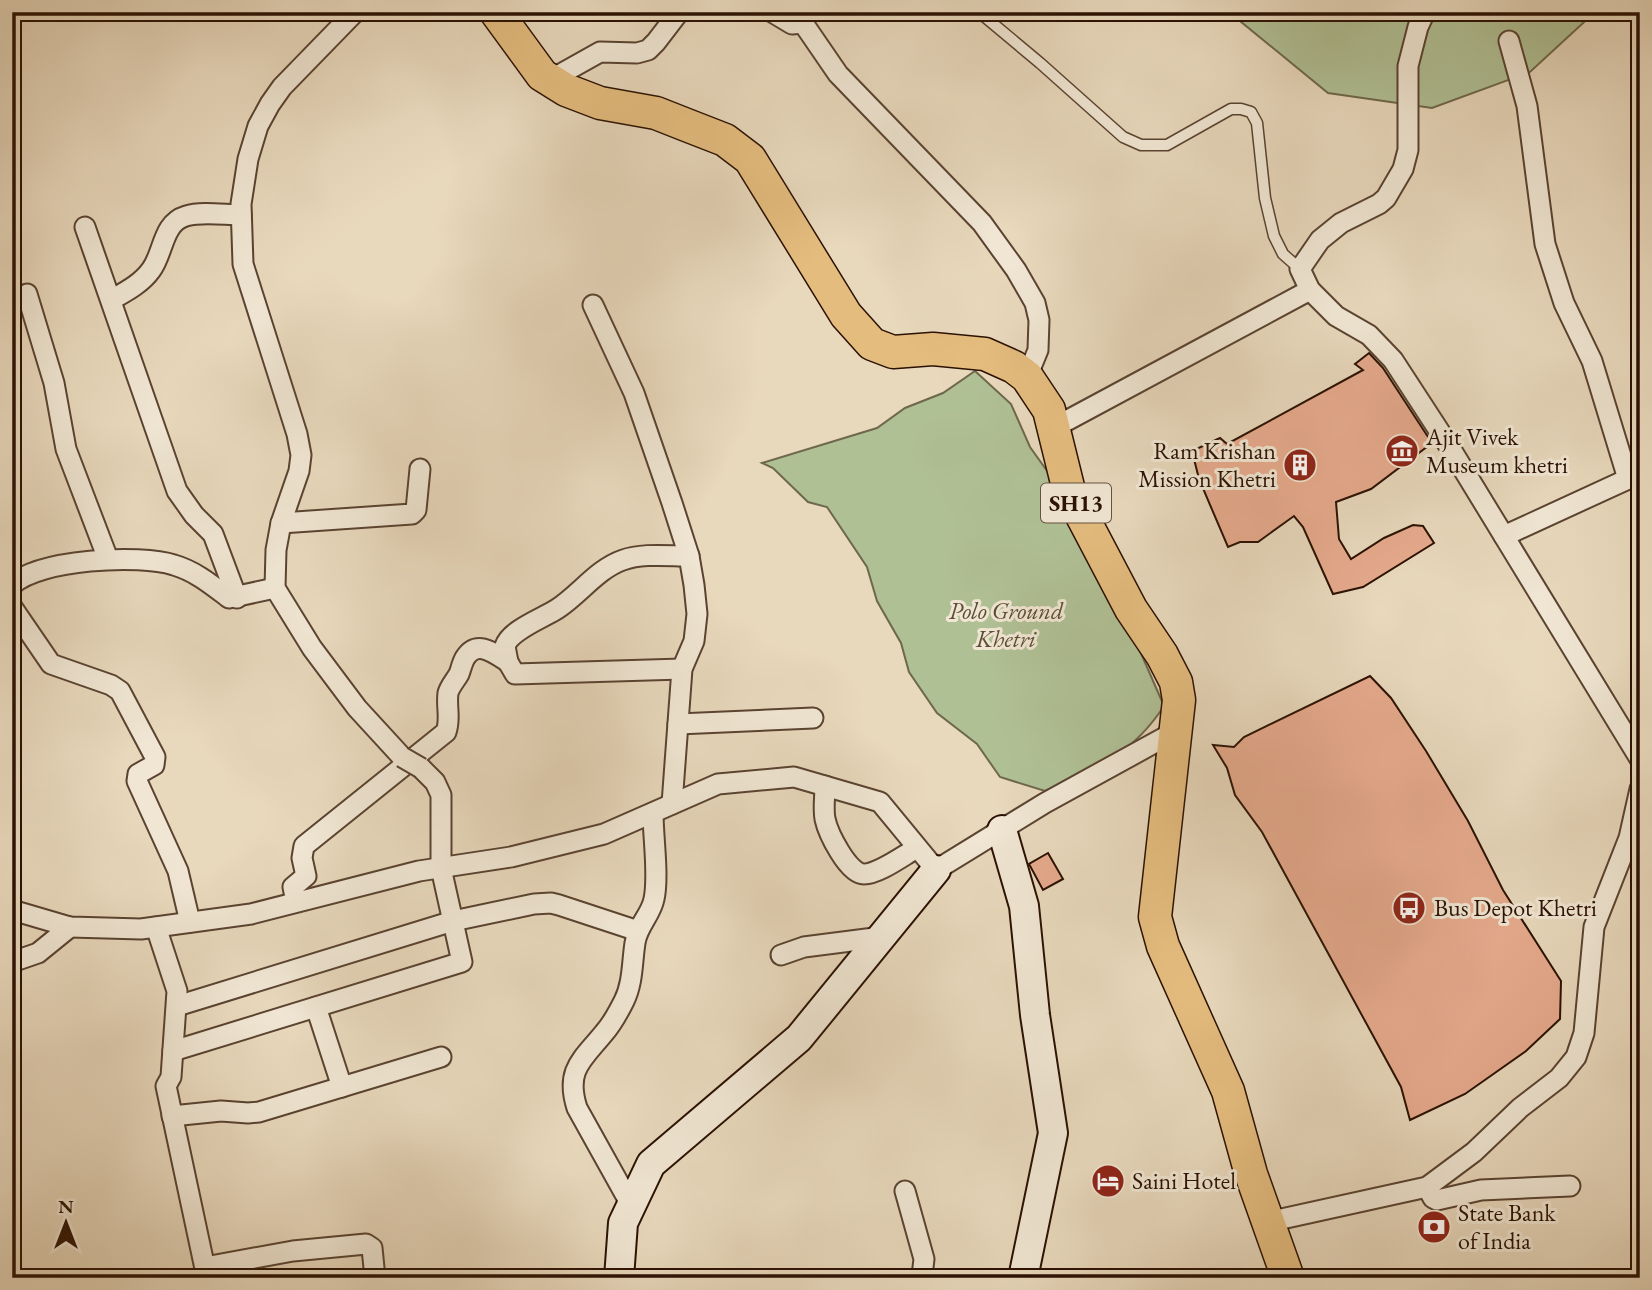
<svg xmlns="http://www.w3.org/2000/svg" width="1652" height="1290" viewBox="0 0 1652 1290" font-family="'EB Garamond',serif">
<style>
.green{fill:#b0c095;stroke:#6e684c;stroke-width:2}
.building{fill:#e6aa8d;stroke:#2b1103;stroke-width:2}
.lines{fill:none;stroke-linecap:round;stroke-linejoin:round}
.lane-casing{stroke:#5a4331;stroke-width:13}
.street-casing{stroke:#5a4331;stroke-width:23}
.secondary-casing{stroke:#2b1103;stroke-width:32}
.primary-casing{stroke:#2b1103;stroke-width:35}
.lane{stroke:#f0e6d3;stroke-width:10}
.street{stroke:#f0e6d3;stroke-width:19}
.secondary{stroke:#f0e6d3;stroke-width:28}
.primary{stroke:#e4bc7e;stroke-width:32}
.street-bridge-casing{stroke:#5a4331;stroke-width:23;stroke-linecap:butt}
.street-bridge{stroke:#f0e6d3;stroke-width:19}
.labels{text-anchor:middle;stroke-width:6;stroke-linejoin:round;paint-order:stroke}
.shield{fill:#f0e6d3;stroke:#665141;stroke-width:2}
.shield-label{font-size:23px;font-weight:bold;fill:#2b1103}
.poi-label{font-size:24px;fill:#2b1103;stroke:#f0e6d3;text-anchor:start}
.park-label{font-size:24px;font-style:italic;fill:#5a4e36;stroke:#f0e6d3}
</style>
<rect width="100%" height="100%" fill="#e8d8bc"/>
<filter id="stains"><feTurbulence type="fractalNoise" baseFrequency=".00286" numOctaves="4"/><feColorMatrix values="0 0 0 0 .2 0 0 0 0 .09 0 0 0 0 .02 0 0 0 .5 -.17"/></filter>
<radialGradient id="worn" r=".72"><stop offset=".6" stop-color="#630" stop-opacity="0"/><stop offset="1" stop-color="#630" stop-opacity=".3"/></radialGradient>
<g class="green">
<path d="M1235 12H1595L1530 72 1432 108 1328 93 1240 21Z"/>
<path d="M975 371 1011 404 1030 447 1055 482 1126 619 1164 706C1132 755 1097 768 1045 791L1000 777 977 744 937 713 909 672 901 643 877 601 867 567 827 507 808 502 773 468 762 463 877 428 905 408 943 393Z"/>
</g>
<g class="building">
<path d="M1369 353 1383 368 1432 443 1371 489 1336 502 1339 539 1351 559 1384 538 1413 525 1423 526 1434 543 1363 587 1333 594 1303 527 1294 516 1258 542H1240L1228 547 1199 479 1192 451 1220 438 1227 444 1363 370 1355 364Z"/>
<path d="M1370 676 1391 698 1426 751 1468 821 1503 890 1561 981 1560 1019 1526 1051 1465 1094 1410 1120 1401 1087 1262 832 1235 795 1227 768 1213 745 1234 747 1244 737Z"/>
<path d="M1048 853 1063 879 1043 890 1029 864Z"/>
</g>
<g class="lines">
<defs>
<path id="lane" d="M979 12 1040 63 1123 137 1141 145H1167L1231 109H1241L1251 112 1257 123 1265 198 1274 236 1283 254 1300 269"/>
<g id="street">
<path d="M355 12 282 87 270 104 258 126 248 159 241 204 243 264 297 434 301 455 299 471 281 523 276 550 275 588 312 648 357 708 402 757"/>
<path d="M772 12 792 24 803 23"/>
<path d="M799 12 803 23 838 74 982 223 1016 270 1035 303 1039 320 1038 350 1027 377"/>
<path d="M1425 12 1418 27 1408 66V150L1403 169 1386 198 1379 204 1341 223 1320 240 1300 269 1310 290 1336 316 1369 335 1393 360 1449 446 1640 759"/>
<path d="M1509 41 1527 106 1545 244 1564 303 1592 361 1628 479"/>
<path d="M550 80 600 52 637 53 648 50 656 42 679 12"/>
<path d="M85 227 177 491 194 515 213 534 237 598"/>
<path d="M27 294 54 383 66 449 108 559"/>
<path d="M111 300C125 292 141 284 151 270 164 253 162 223 186 216 202 211 225 215 241 215"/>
<path d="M593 305 634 393 672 503 689 556 694 585 697 614 694 641 682 669 672 804"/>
<path d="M1055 427 1310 290"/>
<path d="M281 523 412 514 416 510 420 469"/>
<path d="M1504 536 1628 479 1640 477"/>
<path d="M12 585C38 559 140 554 174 565 195 571 212 585 229 598L275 588"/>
<path d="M12 607 51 664 111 685 120 691 155 757 154 765 138 774 137 781 178 871 190 922"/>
<path d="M682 669 515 674 508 662 505 646C510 630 543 618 557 609 580 594 597 569 623 560 642 553 668 556 689 556"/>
<path d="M678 724 813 718"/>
<path d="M825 786C825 797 823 808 825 819 828 833 848 874 864 874 879 874 904 855 917 848"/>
<path d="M296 902 293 887 306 876 302 858 304 846 446 732C451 719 446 707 448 693 450 686 455 681 459 674 461 669 462 663 465 658 477 639 494 653 508 662"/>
<path d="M12 910 70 927 141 929 251 914 419 871 511 857 604 834 718 784 794 777 880 802 936 870 1045 803 1176 731"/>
<path d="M156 927 177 991 171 1077 166 1086 207 1278"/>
<path d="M781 955 804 947 882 937"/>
<path d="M12 962 38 953 70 927"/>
<path d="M177 1006 453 921 534 904 551 903 559 905 638 931"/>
<path d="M316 1007 342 1087"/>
<path d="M173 1051 462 962 441 868V795L435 782 421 768"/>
<path d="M172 1116 221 1111 248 1113 259 1112 441 1057"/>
<path d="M1427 1187 1433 1198 1437 1200 1481 1190 1570 1186"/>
<path d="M905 1191 924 1259 922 1276"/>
<path d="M631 1205 577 1108C565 1070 582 1060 604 1033 612 1024 619 1011 624 1001 633 983 632 962 635 943 637 926 651 915 654 899 659 876 653 837 653 813"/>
<path d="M1268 1222 1427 1187 1474 1152 1520 1108 1559 1078 1576 1057 1584 1033 1594 927 1629 838 1640 789"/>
<path d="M205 1267 293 1251 366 1244 372 1248 375 1278"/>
</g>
<g id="secondary">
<path d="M1002 830 1024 906 1035 1015 1053 1133 1023 1278"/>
<path d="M619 1278 623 1223 651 1164 799 1038 936 870"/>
</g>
<path id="primary" d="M496 12 542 75 566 90 600 103 656 113 689 126 725 140 750 159 846 315 872 344 893 352 933 349 985 354 1014 367 1027 377 1049 410 1069 491 1131 609 1162 655 1176 682 1179 700 1155 917 1163 946 1228 1091 1251 1174 1288 1278"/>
</defs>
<use href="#lane" class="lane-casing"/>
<use href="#street" class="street-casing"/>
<use href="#secondary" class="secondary-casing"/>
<use href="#primary" class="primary-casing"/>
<use href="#lane" class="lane"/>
<use href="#street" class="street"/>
<use href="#secondary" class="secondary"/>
<use href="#primary" class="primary"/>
<defs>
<path id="street-bridge" d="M402 757 421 768"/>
</defs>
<use href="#street-bridge" class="street-bridge-casing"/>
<use href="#street-bridge" class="street-bridge"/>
</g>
<defs>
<symbol id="museum-disc" viewBox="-11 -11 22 22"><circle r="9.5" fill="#8f2418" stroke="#f0e6d3"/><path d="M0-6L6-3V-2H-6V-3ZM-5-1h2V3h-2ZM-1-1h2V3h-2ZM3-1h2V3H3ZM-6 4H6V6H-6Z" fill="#fff"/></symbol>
<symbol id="building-disc" viewBox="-11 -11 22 22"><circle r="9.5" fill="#8f2418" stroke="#f0e6d3"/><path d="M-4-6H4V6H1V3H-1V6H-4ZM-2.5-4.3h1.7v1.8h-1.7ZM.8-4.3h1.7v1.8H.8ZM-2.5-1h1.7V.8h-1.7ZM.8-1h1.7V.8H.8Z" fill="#fff"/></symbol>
<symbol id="bus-disc" viewBox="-11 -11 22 22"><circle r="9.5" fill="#8f2418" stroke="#f0e6d3"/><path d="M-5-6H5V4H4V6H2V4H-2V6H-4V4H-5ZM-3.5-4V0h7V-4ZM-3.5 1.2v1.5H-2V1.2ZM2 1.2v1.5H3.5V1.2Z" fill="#fff"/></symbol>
<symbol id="hotel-disc" viewBox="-11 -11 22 22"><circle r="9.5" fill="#8f2418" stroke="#f0e6d3"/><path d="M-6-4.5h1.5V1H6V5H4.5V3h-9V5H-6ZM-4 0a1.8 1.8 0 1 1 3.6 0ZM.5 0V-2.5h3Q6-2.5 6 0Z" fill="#fff"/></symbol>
<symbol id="bank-disc" viewBox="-11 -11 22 22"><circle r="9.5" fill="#8f2418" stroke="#f0e6d3"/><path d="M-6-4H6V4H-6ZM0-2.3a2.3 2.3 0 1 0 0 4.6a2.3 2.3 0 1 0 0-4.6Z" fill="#fff"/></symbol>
</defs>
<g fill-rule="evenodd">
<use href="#museum-disc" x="1383" y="432" width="38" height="38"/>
<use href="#building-disc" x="1281" y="446" width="38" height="38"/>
<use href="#bus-disc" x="1390" y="889" width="38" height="38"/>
<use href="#hotel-disc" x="1089" y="1162" width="38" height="38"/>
<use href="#bank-disc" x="1415" y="1208" width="38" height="38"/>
</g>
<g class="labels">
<rect class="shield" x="1041" y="483.5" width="70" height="39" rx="5"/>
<g class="shield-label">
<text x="1076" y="511">SH13</text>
</g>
<g class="poi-label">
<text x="1426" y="445">Ajit Vivek<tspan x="1426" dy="28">Museum khetri</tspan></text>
<text x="1276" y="459" text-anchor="end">Ram Krishan<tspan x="1276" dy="28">Mission Khetri</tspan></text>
<text x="1434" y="916">Bus Depot Khetri</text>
<text x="1132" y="1189">Saini Hotel</text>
<text x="1458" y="1221">State Bank<tspan x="1458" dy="28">of India</tspan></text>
</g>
<g class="park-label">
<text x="1006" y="619">Polo Ground<tspan x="1006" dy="28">Khetri</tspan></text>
</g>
</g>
<rect width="1652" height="1290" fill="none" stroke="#e8d8bc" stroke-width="42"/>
<rect x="14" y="14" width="1624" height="1262" fill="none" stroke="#2b1103" stroke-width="3.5"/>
<rect x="21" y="21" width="1610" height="1248" fill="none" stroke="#2b1103" stroke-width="2"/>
<g transform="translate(66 1223)" stroke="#f0e6d3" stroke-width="5" paint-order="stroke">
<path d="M0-5L12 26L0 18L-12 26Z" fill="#2b1103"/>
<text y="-10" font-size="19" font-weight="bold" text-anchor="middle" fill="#2b1103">N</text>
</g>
<rect width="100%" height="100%" filter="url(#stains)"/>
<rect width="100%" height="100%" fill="url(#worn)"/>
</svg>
